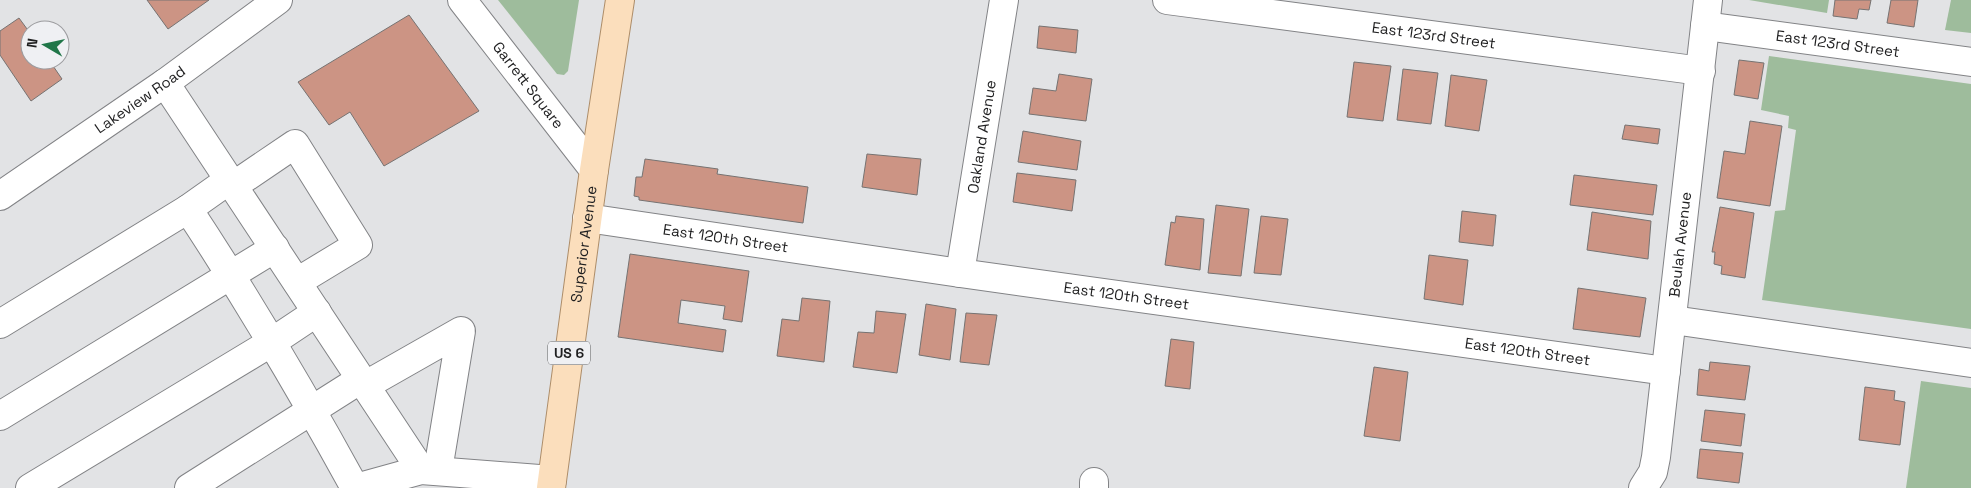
<svg xmlns="http://www.w3.org/2000/svg" width="1971" height="488" viewBox="0 0 1971 488" font-family="'Space Grotesk',sans-serif">
<style>
.green{fill:#9ebc9c}
.building{fill:#cc9484;stroke:#767372}
.lines{fill:none;stroke-linecap:round;stroke-linejoin:round}
.minor-casing{stroke:#828386;stroke-width:30}
.major-casing{stroke:#ad8d69;stroke-width:30}
.minor{stroke:#fff;stroke-width:28}
.major{stroke:#fbdebc;stroke-width:28}
.labels{text-anchor:middle;stroke-width:4;stroke-linejoin:round;paint-order:stroke}
.shield{fill:#eff0f3;stroke:#5d5e5f;stroke-width:1}
.shield-label{font-size:14px;font-weight:bold;fill:#1f1f20}
.street-label{font-size:15px;fill:#1f1f20;stroke:#eff0f3}
</style>
<rect width="100%" height="100%" fill="#e2e3e5"/>
<g class="green">
<path d="M498 0H579L568 71 564 75 557 74Z"/>
<path d="M1749 0H1829L1827 13Z"/>
<path d="M1951 0H1971V33L1945 30Z"/>
<path d="M1769 56 1971 84V329L1762 300 1775 211 1785 210 1796 130 1788 128 1789 116 1761 110Z"/>
<path d="M1921 381 1971 388V488H1906Z"/>
</g>
<g class="building">
<path d="M147 0H209L168 29Z"/>
<path d="M1835 0H1871L1869 10 1859 9 1857 19 1833 16Z"/>
<path d="M1891 0H1918L1914 27 1887 23Z"/>
<path d="M409 15 479 111 384 166 350 112 329 125 298 82Z"/>
<path d="M19 18 30 33V60H49L62 79 31 101 0 55V31Z"/>
<path d="M1039 26 1078 30 1076 53 1037 48Z"/>
<path d="M1739 60 1764 63 1758 99 1734 95Z"/>
<path d="M1354 62 1391 66 1383 121 1347 117Z"/>
<path d="M1403 69 1438 73 1431 124 1397 120Z"/>
<path d="M1059 74 1092 79 1086 121 1029 114 1033 88 1056 91Z"/>
<path d="M1451 75 1487 80 1479 131 1445 126Z"/>
<path d="M1750 121 1782 126 1770 206 1717 198 1724 151 1745 154Z"/>
<path d="M1625 125 1660 129 1658 144 1622 139Z"/>
<path d="M1023 131 1081 141 1077 170 1018 162Z"/>
<path d="M867 154 921 159 917 195 862 187Z"/>
<path d="M645 159 718 169 717 174 808 187 803 223 639 200V197L634 196 636 177H642Z"/>
<path d="M1017 173 1076 180 1072 211 1013 202Z"/>
<path d="M1574 175 1657 185 1653 215 1570 205Z"/>
<path d="M1216 205 1249 209 1241 276 1208 273Z"/>
<path d="M1720 207 1754 213 1745 278 1721 274 1722 266 1714 264 1715 252H1712Z"/>
<path d="M1462 211 1496 215 1493 246 1459 242Z"/>
<path d="M1592 212 1651 221 1648 259 1587 250Z"/>
<path d="M1176 216 1204 219 1200 270 1165 265 1171 222 1175 223Z"/>
<path d="M1261 216 1288 219 1281 275 1254 273Z"/>
<path d="M630 254 749 271 742 322 723 319 725 306 681 300 678 323 726 330 723 352 618 337Z"/>
<path d="M1429 255 1468 260 1463 305 1424 299Z"/>
<path d="M1578 288 1646 298 1640 337 1573 329Z"/>
<path d="M802 298 830 301 824 362 777 356 782 319 799 321Z"/>
<path d="M926 304 956 309 950 360 919 355Z"/>
<path d="M876 311 906 314 897 373 853 367 858 332 874 333Z"/>
<path d="M966 313 997 315 989 365 960 362Z"/>
<path d="M1171 339 1194 342 1190 389 1165 386Z"/>
<path d="M1710 362 1750 366 1745 400 1697 395 1699 369 1709 371Z"/>
<path d="M1374 367 1408 372 1400 441 1364 436Z"/>
<path d="M1865 387 1895 391 1894 400 1905 402 1900 445 1859 440Z"/>
<path d="M1705 410 1745 414 1741 446 1701 441Z"/>
<path d="M1700 449 1743 453 1739 483 1697 478Z"/>
</g>
<g class="lines">
<defs>
<g id="minor">
<path id="s1" d="M462 0 594 170"/>
<path id="s2" d="M1167 0 1701 71"/>
<path id="s3" d="M1705 26 1971 62"/>
<path d="M165 83 421 470"/>
<path d="M229 180 188 209C248 300 303 393 355 488"/>
<path d="M233 186 295 144 358 245 297 282"/>
<path id="s4" d="M0 196 165 83 278 0"/>
<path id="s5" d="M587 218 960 273 1666 371"/>
<path id="s6" d="M960 273 1004 0"/>
<path d="M1673 320 1971 363"/>
<path d="M0 324 188 209"/>
<path d="M366 385 461 331 438 470"/>
<path d="M0 416 275 248"/>
<path d="M30 488 272 342 317 312"/>
<path d="M189 488 361 379"/>
<path d="M356 488 421 470 552 480"/>
<path d="M1094 488V482"/>
<path id="s7" d="M1643 488 1653 472 1656 457 1708 0"/>
</g>
<g id="major">
<path id="s8" d="M551 488 594 170 620 0"/>
</g>
</defs>
<use href="#minor" class="minor-casing"/>
<use href="#major" class="major-casing"/>
<use href="#minor" class="minor"/>
<use href="#major" class="major"/>
</g>
<g class="labels">
<rect class="shield" x="548" y="341.5" width="42" height="23" rx="4"/>
<g class="shield-label">
<text x="569" y="358">US 6</text>
</g>
<g class="street-label">
<text dy="5" stroke="none"><textPath href="#s2" startOffset="269">East 123rd Street</textPath></text>
<text dy="5" stroke="none"><textPath href="#s3" startOffset="134">East 123rd Street</textPath></text>
<text dy="5" stroke="none"><textPath href="#s1" startOffset="108">Garrett Square</textPath></text>
<text dy="5" stroke="none"><textPath href="#s4" startOffset="170">Lakeview Road</textPath></text>
<text dy="5" stroke="none"><textPath href="#s6" startOffset="138">Oakland Avenue</textPath></text>
<text dy="5" stroke="none"><textPath href="#s5" startOffset="140">East 120th Street</textPath></text>
<text dy="5" stroke="none"><textPath href="#s8" startOffset="246">Superior Avenue</textPath></text>
<text dy="5" stroke="none"><textPath href="#s7" startOffset="248">Beulah Avenue</textPath></text>
<text dy="5" stroke="none"><textPath href="#s5" startOffset="545">East 120th Street</textPath></text>
<text dy="5" stroke="none"><textPath href="#s5" startOffset="950">East 120th Street</textPath></text>
</g>
</g>
<g transform="translate(45 45) rotate(279)"><circle r="24" fill="#eff0f3" stroke="#9c9c9f"/>
<path d="M0-4L9 19L0 12L-9 19Z" fill="#207648"/>
<text y="-8" font-size="14" font-weight="bold" text-anchor="middle" fill="#1f1f20">N</text>
</g>
</svg>
